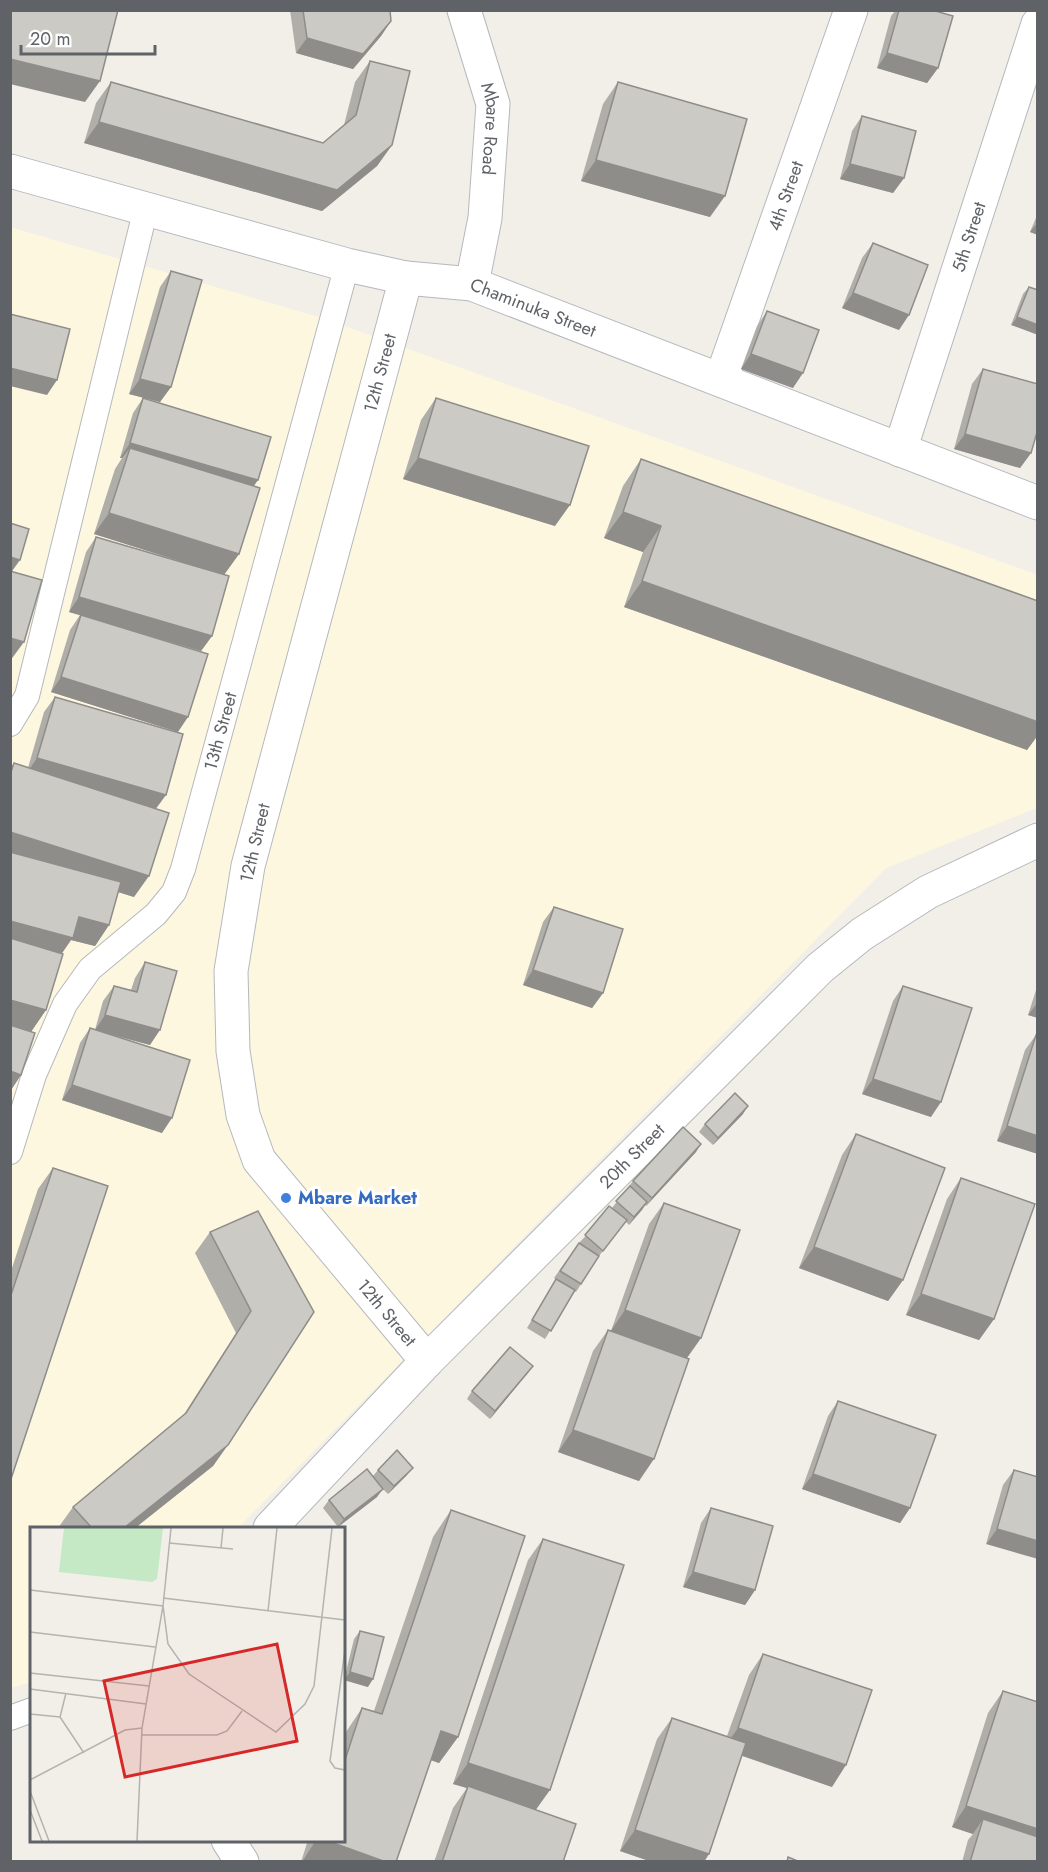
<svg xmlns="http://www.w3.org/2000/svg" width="1048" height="1872" viewBox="0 0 1048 1872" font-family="Jost,sans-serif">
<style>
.commercial{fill:#fef7e0}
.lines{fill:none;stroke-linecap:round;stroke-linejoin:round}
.lane-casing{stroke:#b5b8bc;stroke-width:26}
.street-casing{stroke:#b5b8bc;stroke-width:35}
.lane{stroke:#fff;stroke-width:24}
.street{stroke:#fff;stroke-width:33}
.wall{fill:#afaea9}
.shaded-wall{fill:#8f8d8a}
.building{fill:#cccac5;stroke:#8f8d8a;stroke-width:1.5}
.shop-dot{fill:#3f7fe0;stroke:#fff;stroke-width:2}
.labels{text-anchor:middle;stroke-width:6;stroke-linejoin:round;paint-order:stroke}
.street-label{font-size:18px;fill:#5f6368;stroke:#fff}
.shop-label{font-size:18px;font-weight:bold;fill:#366cbe;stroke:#fff;text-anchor:start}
.inset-road{fill:none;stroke:#b3b3b1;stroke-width:1.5}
.view{fill:#d62828;fill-opacity:0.15;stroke:#d62828;stroke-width:3}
.inset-edge{fill:none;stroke:#5f6368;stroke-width:3}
</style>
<rect width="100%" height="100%" fill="#f1efe8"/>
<path class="commercial" d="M10 227 325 319 1038 575 1037 808 886 868 238 1528H32L31 1682 11 1688Z"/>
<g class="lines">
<defs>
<g id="lane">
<path d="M10 724 27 696 146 208"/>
<path id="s1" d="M10 1152 34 1075 65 1004 90 969 156 914 174 892 183 869 347 265"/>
<path d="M10 1718 32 1710"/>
</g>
<g id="street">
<path id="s2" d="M464 10 493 104 485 218 472 284"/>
<path id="s3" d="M10 171 347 265 406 278 472 284 1038 503"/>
<path id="s4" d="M406 278 248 866 231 971 233 1051 243 1115 259 1160 427 1361"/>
<path id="s5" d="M721 380 851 10"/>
<path id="s6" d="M900 450 1038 24"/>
<path id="s7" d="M270 1528 427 1361 820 968 862 934 928 892 1038 840"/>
<path d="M228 1840 242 1862"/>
</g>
</defs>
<use href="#lane" class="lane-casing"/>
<use href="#street" class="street-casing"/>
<use href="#lane" class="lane"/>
<use href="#street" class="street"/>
</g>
<g class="wall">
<path d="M290 10H390L391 21 381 36 353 69 296 53Z"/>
<path d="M896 10H932L938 68 927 83 877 68 891 16Z"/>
<path d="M370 61 392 145 377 166 322 211 84 143 96 103 111 82 323 143 344 125 355 82Z"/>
<path d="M618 82 710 217 581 181 603 104Z"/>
<path d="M862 116 904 178 893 193 840 179 852 131Z"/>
<path d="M1038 213V235L1030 232Z"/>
<path d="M873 243 899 330 842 308 862 258Z"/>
<path d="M171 271V387L160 402 129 394 160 287Z"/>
<path d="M1029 287 1038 290 1011 325 1023 294Z"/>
<path d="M767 311 793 388 741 369 757 326Z"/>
<path d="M983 369 1031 453 1020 468 954 449 972 384Z"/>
<path d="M143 398 258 480 253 486 239 554 224 574 212 636 201 651 140 633 178 732 51 692 70 630 80 615 69 612 86 552 96 537 208 570 94 534 115 469 122 458H120L133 413Z"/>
<path d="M436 398 555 526 403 479 421 420Z"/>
<path d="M641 459 1038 601V735L1027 750 624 607 643 552 604 538 623 486Z"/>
<path d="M55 697 156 808 134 897 118 892 109 925 95 946 71 940 62 953 46 1010 31 1031 21 1075 11 1090 10 768 14 763 28 768 44 712Z"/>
<path d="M554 907 603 993 592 1008 523 985 543 922Z"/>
<path d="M145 962 150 1045 97 1031 162 1133 62 1100 80 1043 90 1028 95 1030 103 1001 114 986 131 990 135 978Z"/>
<path d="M1038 984V1018L1028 1015Z"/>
<path d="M903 986 931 1117 862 1094 893 1001Z"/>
<path d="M1036 1035 1038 1154 997 1141 1025 1050Z"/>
<path d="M743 1114 713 1145 699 1132 705 1124Z"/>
<path d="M856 1134 903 1280 888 1301 799 1268 842 1155Z"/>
<path d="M696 1152 646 1206 645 1205 629 1225 626 1222 599 1256 576 1292 574 1291 545 1339 527 1328 556 1279 554 1278 579 1243 612 1208 633 1181Z"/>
<path d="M53 1168 10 1482V1274L38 1189Z"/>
<path d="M961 1178 994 1319 979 1340 906 1315 947 1199Z"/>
<path d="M664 1203 701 1338 687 1358 639 1481 558 1452 593 1351 608 1330 611 1331 649 1224Z"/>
<path d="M210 1232 314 1312 213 1466 135 1528H58L73 1507 183 1416 236 1333 195 1253Z"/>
<path d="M533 1366 490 1419 467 1399 472 1391Z"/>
<path d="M838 1401 910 1508 900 1523 802 1489 828 1416Z"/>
<path d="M378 1470 407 1475 388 1494 379 1485 377 1497 338 1527 323 1508 329 1500 373 1476Z"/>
<path d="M1014 1470 1038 1477 986 1544 1003 1485Z"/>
<path d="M711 1508 755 1590 745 1605 683 1587 701 1523Z"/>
<path d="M451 1510 458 1737 439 1763 431 1760 396 1862H301L308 1840H344V1735L362 1708 374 1711 433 1537Z"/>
<path d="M543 1539 536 1810 563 1862H434L453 1808 467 1788 453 1784 528 1560Z"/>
<path d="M360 1631 368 1687 344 1680 354 1639Z"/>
<path d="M763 1654 832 1787 742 1756 704 1862H652L620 1851 657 1739 672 1718 727 1736 749 1675Z"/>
<path d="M1003 1691 1038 1862H962L968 1840 973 1834 952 1827 988 1713Z"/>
</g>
<g class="shaded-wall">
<path d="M391 21 381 36 353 69 296 53 307 38Z"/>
<path d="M887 53 938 68 927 83 877 68Z"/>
<path d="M10 59 100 81 85 102 10 84Z"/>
<path d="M99 122 337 190 392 145 377 166 322 211 84 143Z"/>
<path d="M596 160 725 196 710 217 581 181Z"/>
<path d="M850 164 904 178 893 193 840 179Z"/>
<path d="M1038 222V235L1030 232Z"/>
<path d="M853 293 909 315 899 330 842 308Z"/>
<path d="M1017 317 1038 325V335L1011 325Z"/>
<path d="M751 354 803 373 793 388 741 369Z"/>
<path d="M10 368 57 380 47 395 10 386Z"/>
<path d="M140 379 171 387 160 402 129 394Z"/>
<path d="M965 434 1031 453 1020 468 954 449Z"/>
<path d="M130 443 258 480 247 496 130 448 122 458H120Z"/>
<path d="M418 458 570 505 555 526 403 479Z"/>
<path d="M623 512 661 526 643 552 604 538Z"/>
<path d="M109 513 239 554 224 575 94 534Z"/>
<path d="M10 557 20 560 10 574Z"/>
<path d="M642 581 1038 722V735L1027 750 624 607Z"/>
<path d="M79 597 212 636 201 651 69 612Z"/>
<path d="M10 638 24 642 10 661Z"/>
<path d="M61 677 188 717 178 732 51 692Z"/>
<path d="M37 758 166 795 155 810 27 773Z"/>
<path d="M10 832 149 876 134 897 10 858Z"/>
<path d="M79 917 109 925 95 946 71 940 58 959 10 946V921Z"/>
<path d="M533 970 603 993 592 1008 523 985Z"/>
<path d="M10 1000 46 1010 31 1032 10 1025Z"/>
<path d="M1038 1002V1018L1028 1015Z"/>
<path d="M105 1015 160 1030 150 1045 95 1030Z"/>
<path d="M10 1071 21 1075 11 1090H10Z"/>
<path d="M873 1079 941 1102 931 1117 862 1094Z"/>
<path d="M72 1085 172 1118 162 1133 62 1100Z"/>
<path d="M748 1106 743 1114 713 1145 718 1138Z"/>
<path d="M1007 1126 1038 1136V1154L997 1141Z"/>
<path d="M701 1144 696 1152 646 1206 652 1198Z"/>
<path d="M647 1202 642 1210 629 1225 634 1217Z"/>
<path d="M814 1247 903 1280 888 1301 799 1268Z"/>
<path d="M921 1294 994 1319 979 1340 906 1315Z"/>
<path d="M625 1310 701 1338 686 1359 610 1332Z"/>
<path d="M533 1366 527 1374 490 1419 495 1411Z"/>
<path d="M573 1430 654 1459 639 1481 558 1452Z"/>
<path d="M228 1445 213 1466 135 1528H124Z"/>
<path d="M413 1468 407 1475 388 1494 394 1486Z"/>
<path d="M813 1474 910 1508 900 1523 802 1489Z"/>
<path d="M383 1489 377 1497 338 1527 344 1519Z"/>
<path d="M997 1529 1038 1541V1559L986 1544Z"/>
<path d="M693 1572 755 1590 745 1605 683 1587Z"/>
<path d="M350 1672 373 1679 368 1687 344 1680Z"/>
<path d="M738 1728 846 1765 832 1787 723 1749Z"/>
<path d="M441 1731 458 1737 439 1763 422 1757Z"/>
<path d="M468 1763 550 1790 535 1811 468 1786 467 1788 453 1784Z"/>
<path d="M966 1806 1038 1829V1846L983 1819 973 1834 952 1827Z"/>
<path d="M635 1830 709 1854 704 1862H652L620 1851Z"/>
<path d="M316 1840H325L386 1862H302Z"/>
</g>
<g class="building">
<path d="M10 10H118L100 81 10 59Z"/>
<path d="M303 10H390L391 21 363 54 307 38Z"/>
<path d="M899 10H932L953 16 938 68 887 53Z"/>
<path d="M370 61 410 71 392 145 337 190 99 122 111 82 323 143 356 115Z"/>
<path d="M618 82 747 119 725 196 596 160Z"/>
<path d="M862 116 916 131 904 178 850 164Z"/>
<path d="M873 243 928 265 909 315 853 293Z"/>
<path d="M171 271 202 280 171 387 140 379Z"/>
<path d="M1029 287 1038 290V325L1017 317Z"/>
<path d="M767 311 819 330 803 373 751 354Z"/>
<path d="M10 314 70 329 57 380 10 368Z"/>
<path d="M983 369 1038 384V429L1031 453 965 434Z"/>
<path d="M143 398 271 437 258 480 130 443Z"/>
<path d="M436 398 589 446 570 505 418 458Z"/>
<path d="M130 448 260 488 239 554 109 513Z"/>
<path d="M641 459 1038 601V722L642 581 661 526 623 512Z"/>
<path d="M10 523 29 529 20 560 10 557Z"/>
<path d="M96 537 229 576 212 636 79 597Z"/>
<path d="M10 571 42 580 24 642 10 638Z"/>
<path d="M81 615 208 654 188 717 61 677Z"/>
<path d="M55 697 183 734 166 795 37 758Z"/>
<path d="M14 763 169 813 149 876 10 832V775Z"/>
<path d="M10 852 121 882 109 925 79 917 73 938 10 921Z"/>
<path d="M554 907 623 929 603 993 533 970Z"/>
<path d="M10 938 63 954 46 1010 10 1000Z"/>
<path d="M145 962 177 971 160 1030 105 1015 114 986 137 992Z"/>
<path d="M903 986 972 1008 941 1102 873 1079Z"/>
<path d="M10 1025 35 1033 21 1075 10 1071Z"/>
<path d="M90 1028 190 1060 172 1118 72 1085Z"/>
<path d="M1036 1035 1038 1036V1136L1007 1126Z"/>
<path d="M735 1093 748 1106 718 1138 705 1124Z"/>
<path d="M683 1127 701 1144 652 1198 633 1181Z"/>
<path d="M856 1134 945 1168 903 1280 814 1247Z"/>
<path d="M53 1168 108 1186 10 1482V1298Z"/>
<path d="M961 1178 1035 1204 994 1319 921 1294Z"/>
<path d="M630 1186 647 1202 634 1217 616 1201Z"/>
<path d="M664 1203 740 1230 701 1338 625 1310Z"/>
<path d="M609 1206 627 1220 603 1251 585 1235Z"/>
<path d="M258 1211 314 1312 228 1445 124 1528H92L73 1507 186 1413 251 1311 210 1232Z"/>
<path d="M579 1243 599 1256 581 1284 560 1271Z"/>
<path d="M556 1279 575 1290 551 1331 532 1320Z"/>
<path d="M608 1330 689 1359 654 1459 573 1430Z"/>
<path d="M510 1347 533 1366 495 1411 472 1391Z"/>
<path d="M838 1401 936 1435 910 1508 813 1474Z"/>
<path d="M397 1450 413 1468 394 1486 378 1470Z"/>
<path d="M367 1469 383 1489 344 1519 329 1500Z"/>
<path d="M1014 1470 1038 1477V1541L997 1529Z"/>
<path d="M711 1508 773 1526 755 1590 693 1572Z"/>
<path d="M451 1510 525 1536 458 1737 441 1731 396 1862H386L325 1840H344V1763L362 1708 382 1714Z"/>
<path d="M543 1539 624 1565 550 1790 468 1763Z"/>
<path d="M360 1631 384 1637 373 1679 350 1672Z"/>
<path d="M763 1654 872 1690 846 1765 738 1728Z"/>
<path d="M1003 1691 1038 1702V1829L966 1806Z"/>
<path d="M672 1718 746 1743 709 1854 635 1830Z"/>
<path d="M468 1786 576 1824 563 1862H442Z"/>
<path d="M983 1819 1038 1837V1862H970Z"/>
<path d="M788 1857 800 1862H787Z"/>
</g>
<circle class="shop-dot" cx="286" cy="1198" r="6"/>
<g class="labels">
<g class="street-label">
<text dy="6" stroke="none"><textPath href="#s2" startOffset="123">Mbare Road</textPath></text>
<text dy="6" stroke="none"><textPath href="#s5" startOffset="195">4th Street</textPath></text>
<text dy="6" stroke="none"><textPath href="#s6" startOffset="224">5th Street</textPath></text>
<text dy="6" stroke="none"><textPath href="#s3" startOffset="542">Chaminuka Street</textPath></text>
<text transform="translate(380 373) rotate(-75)" y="6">12th Street</text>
<text dy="6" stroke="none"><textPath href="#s1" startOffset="483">13th Street</textPath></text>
<text transform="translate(255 843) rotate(-77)" y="6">12th Street</text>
<text dy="6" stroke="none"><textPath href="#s7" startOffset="519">20th Street</textPath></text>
<text dy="6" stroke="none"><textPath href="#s4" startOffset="1107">12th Street</textPath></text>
</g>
<g class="shop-label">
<text x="298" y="1204">Mbare Market</text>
</g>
</g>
<g transform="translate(30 1527)">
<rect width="315" height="315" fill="#f1efe8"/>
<path d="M34 1H133L127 52 122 55 29 45Z" fill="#c5e8c5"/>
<path class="inset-road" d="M139 16 203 22M191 21 193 1M0 63 133 79 138 117 159 147 246 205 275 177 284 159 302 1M133 71 315 93M238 84 247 1M0 105 125 120M315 123 300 234 305 241 315 243M0 146 119 159M0 162 116 177M36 166 30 190 54 226M0 187 30 190M112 208H187L197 204 212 184M0 253 95 203 112 201M0 264 19 314M0 283 12 314M107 314 112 201 133 79 141 1"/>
<path class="view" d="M247 117 267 214 95 250 74 154Z"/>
<rect width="315" height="315" class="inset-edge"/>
</g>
<rect width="1048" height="1872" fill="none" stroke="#5f6368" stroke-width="24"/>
<path d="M21 45v9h134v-9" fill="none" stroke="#5f6368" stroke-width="3"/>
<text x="30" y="45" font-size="18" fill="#5f6368" stroke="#ffffff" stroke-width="4.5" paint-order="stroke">20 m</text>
</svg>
